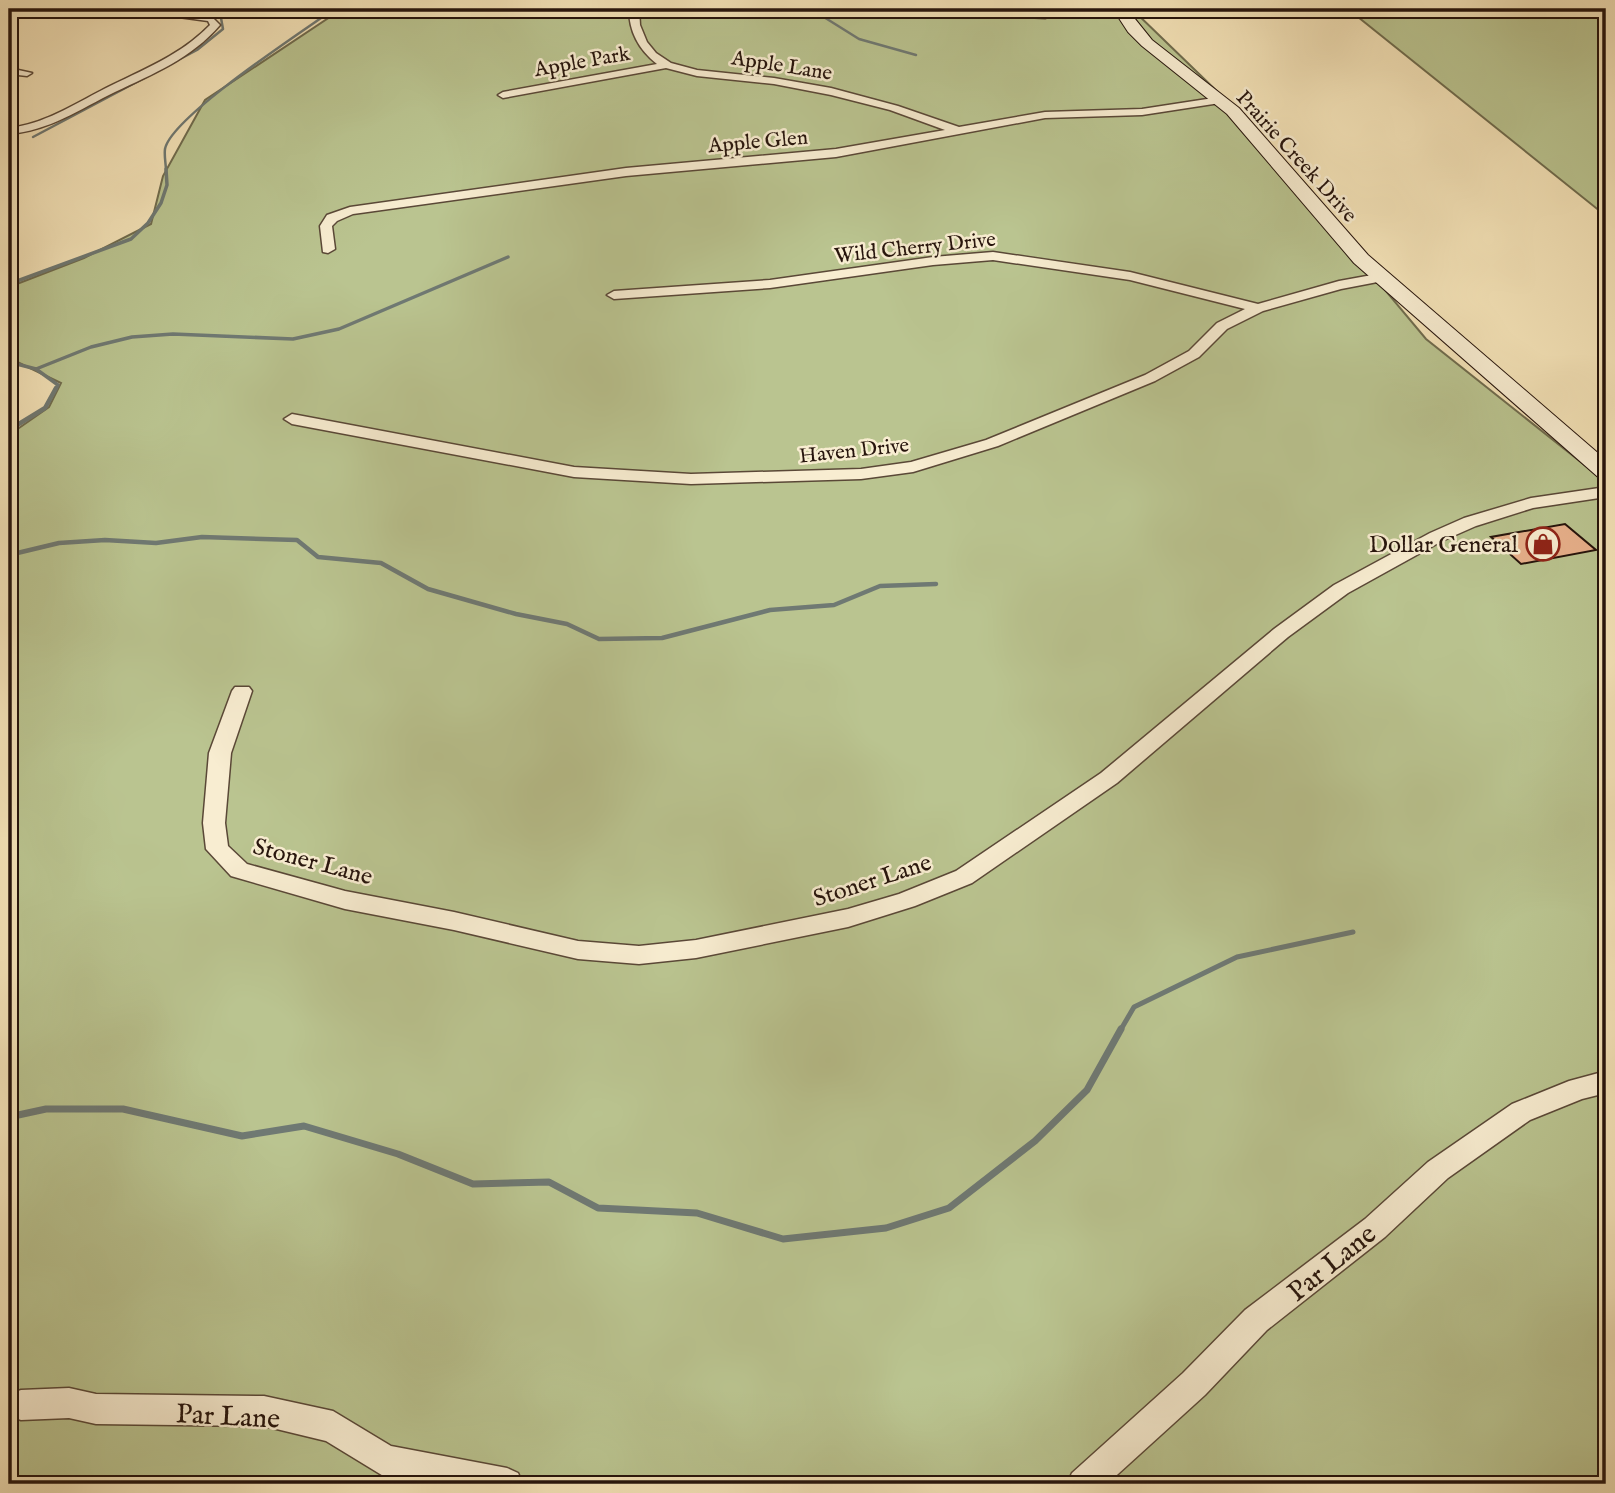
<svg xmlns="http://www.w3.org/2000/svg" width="1615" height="1493" viewBox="0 0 1615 1493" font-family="'IM FELL English',serif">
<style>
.green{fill:#bac490;stroke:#706c4e;stroke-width:2}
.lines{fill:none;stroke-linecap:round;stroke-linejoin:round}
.stream-far4{stroke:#6f7973;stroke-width:2.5}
.stream-far3{stroke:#6f7973;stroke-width:3.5}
.stream-far2{stroke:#6f7973;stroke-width:4.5}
.stream-far1{stroke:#6f7973;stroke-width:5}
.stream{stroke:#6f7973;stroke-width:7}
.building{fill:#e8b18c;stroke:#26140c;stroke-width:2}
.street-casing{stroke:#5a4837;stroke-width:3}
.secondary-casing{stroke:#26140c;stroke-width:2}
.street{fill:#f8edd1;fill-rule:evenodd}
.secondary{fill:#f8edd1;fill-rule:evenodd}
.labels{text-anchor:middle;stroke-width:5;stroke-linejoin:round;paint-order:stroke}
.far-street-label{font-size:21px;fill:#26140c;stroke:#f8edd1}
.poi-label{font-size:24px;fill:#26140c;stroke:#f8edd1;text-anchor:end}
.street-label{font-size:24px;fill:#26140c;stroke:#f8edd1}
.near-street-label{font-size:28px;fill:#26140c;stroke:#f8edd1}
</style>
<rect width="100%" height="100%" fill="#f4e3b8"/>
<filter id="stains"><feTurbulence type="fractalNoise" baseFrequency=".00286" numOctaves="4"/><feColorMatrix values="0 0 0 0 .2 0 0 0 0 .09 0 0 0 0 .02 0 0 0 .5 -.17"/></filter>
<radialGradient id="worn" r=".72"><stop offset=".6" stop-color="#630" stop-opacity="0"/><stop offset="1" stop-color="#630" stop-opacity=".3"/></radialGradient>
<g class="green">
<path d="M342 9H1132L1226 100 1426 339 1606 482V1484H9V435L49 407 61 383 9 358V287L84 258 151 224 163 176 205 100Z"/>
<path d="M1348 9H1606V216Z"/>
</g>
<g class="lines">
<g class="stream-far4">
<path d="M811 9 859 39 916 55"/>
<path d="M33 137 197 50 223 29 221 18 214 12 217 9"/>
<path d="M9 138 17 139"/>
<path d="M166 171C166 164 164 156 165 149 171 117 303 31 334 9"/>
</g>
<g class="stream-far3">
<path d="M9 284 131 239 148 223 161 203 167 185 166 169"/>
<path d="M9 362 36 369 58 385 55 390"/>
<path d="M36 369 91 347 132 337 173 334 293 339 339 329 508 257"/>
</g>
<g class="stream-far2">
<path d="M9 430 45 408 56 388"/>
<path d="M9 555 59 543 105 540 156 543 202 537 297 540 318 557 381 563 428 589 516 614 567 624 599 639 662 638 770 610 834 605 880 586 936 584"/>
</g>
<path class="stream-far1" d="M1120 1031 1134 1007 1237 957 1353 932"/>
<path class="stream" d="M9 1117 46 1109H123L242 1136 304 1126 398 1154 473 1184 549 1182 598 1208 697 1213 783 1239 886 1228 949 1208 1035 1141 1087 1090 1121 1029"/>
</g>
<path class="building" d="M1565 524 1596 550 1521 564 1491 537Z"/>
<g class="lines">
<defs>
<g id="street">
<path d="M153 9 211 16 220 25C192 58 153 74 115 92 80 109 49 131 9 134V128C44 124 73 105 104 89 142 70 180 56 210 25L208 21 164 15Z"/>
<path d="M629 9H639L640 25 647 42 656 53 671 63 697 70 774 78 831 88 898 106 959 127 1045 112 1142 109 1220 97 1225 100 1220 103 1142 115 1045 118 836 157 626 176 353 214 337 221 332 226 335 249 328 253 323 252 320 226 327 215 350 207 626 168 836 149 945 130 890 110 831 95 774 84 697 76 666 68 503 98 498 95 503 92 657 64C639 50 629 31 629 9Z"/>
<path d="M1024 9H1034L1033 12 1069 9 1045 18 1024 17Z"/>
<path d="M9 68 32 73 27 76 9 74Z"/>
<path d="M993 252 1130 272 1258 304 1339 281 1383 273 1390 277 1388 280 1341 289 1263 311 1227 329 1199 357 1155 381 998 446 913 472 861 479 691 484 574 477 292 424 284 419 292 414 574 467 691 474 861 469 911 462 986 440 1145 375 1189 351 1217 323 1245 309 1130 280 993 260 933 265 770 288 614 299 607 295 614 291 770 280 933 257Z"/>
<path d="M1606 487V497L1533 508 1476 526 1442 541 1348 593 1288 637 1117 783 972 883 915 906 848 927 696 958 639 964 578 959 454 930 345 909 231 876 206 849 203 823 209 753 232 691 235 687H249L252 691 231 753 225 823 228 846 247 864 345 891 454 912 578 941 639 946 696 940 848 909 899 894 956 871 1101 773 1274 629 1334 585 1430 533 1464 518 1531 498Z"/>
<path d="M1606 1071V1093L1582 1099 1530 1120 1448 1178 1385 1237 1267 1330 1205 1395 1107 1484H1067L1072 1473 1183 1373 1245 1310 1365 1219 1428 1162 1512 1104 1569 1081Z"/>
<path d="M69 1388 96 1394 264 1396 333 1411 391 1446 507 1468 518 1473 523 1484H423L385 1477 326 1441 264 1426 96 1424 69 1418 21 1420 10 1416V1394L21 1390Z"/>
</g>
<path id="secondary" d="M1113 9H1127L1152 40 1239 108 1368 255 1606 460V479L1598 477 1354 263 1227 114 1142 46 1128 32Z"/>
</defs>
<use href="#street" class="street-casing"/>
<use href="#secondary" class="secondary-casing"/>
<use href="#street" class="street"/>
<use href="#secondary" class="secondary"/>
</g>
<defs>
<symbol id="shop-ring" viewBox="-11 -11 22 22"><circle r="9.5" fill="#f8edd1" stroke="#8f2418" stroke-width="1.5"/><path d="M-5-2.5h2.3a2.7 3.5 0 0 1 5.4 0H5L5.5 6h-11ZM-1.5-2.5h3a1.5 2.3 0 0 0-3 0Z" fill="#8f2418"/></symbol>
</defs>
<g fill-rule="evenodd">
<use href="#shop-ring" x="1524" y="525" width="38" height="38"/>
</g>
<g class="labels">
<g class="far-street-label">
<text transform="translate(582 61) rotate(-10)" y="7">Apple Park</text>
<text transform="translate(782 65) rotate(9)" y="7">Apple Lane</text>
<text transform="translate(758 141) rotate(-5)" y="7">Apple Glen</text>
<text transform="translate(1297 156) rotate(48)" y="7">Prairie Creek Drive</text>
<text transform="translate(915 247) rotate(-6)" y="7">Wild Cherry Drive</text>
<text transform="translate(854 450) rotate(-6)" y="7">Haven Drive</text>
</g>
<g class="poi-label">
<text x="1518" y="552">Dollar General</text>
</g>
<g class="street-label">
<text transform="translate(313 861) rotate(15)" y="8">Stoner Lane</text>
<text transform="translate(872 880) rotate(-18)" y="8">Stoner Lane</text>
</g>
<g class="near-street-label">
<text transform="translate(1331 1262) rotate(-39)" y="10">Par Lane</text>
<text transform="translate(228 1415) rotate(3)" y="10">Par Lane</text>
</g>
</g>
<rect width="1615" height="1493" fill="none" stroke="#f4e3b8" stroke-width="35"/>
<rect x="10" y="10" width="1594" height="1472" fill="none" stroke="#26140c" stroke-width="3.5"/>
<rect x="18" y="18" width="1580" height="1458" fill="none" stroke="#26140c" stroke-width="2"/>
<rect width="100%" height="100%" filter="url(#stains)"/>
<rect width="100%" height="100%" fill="url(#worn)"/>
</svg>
